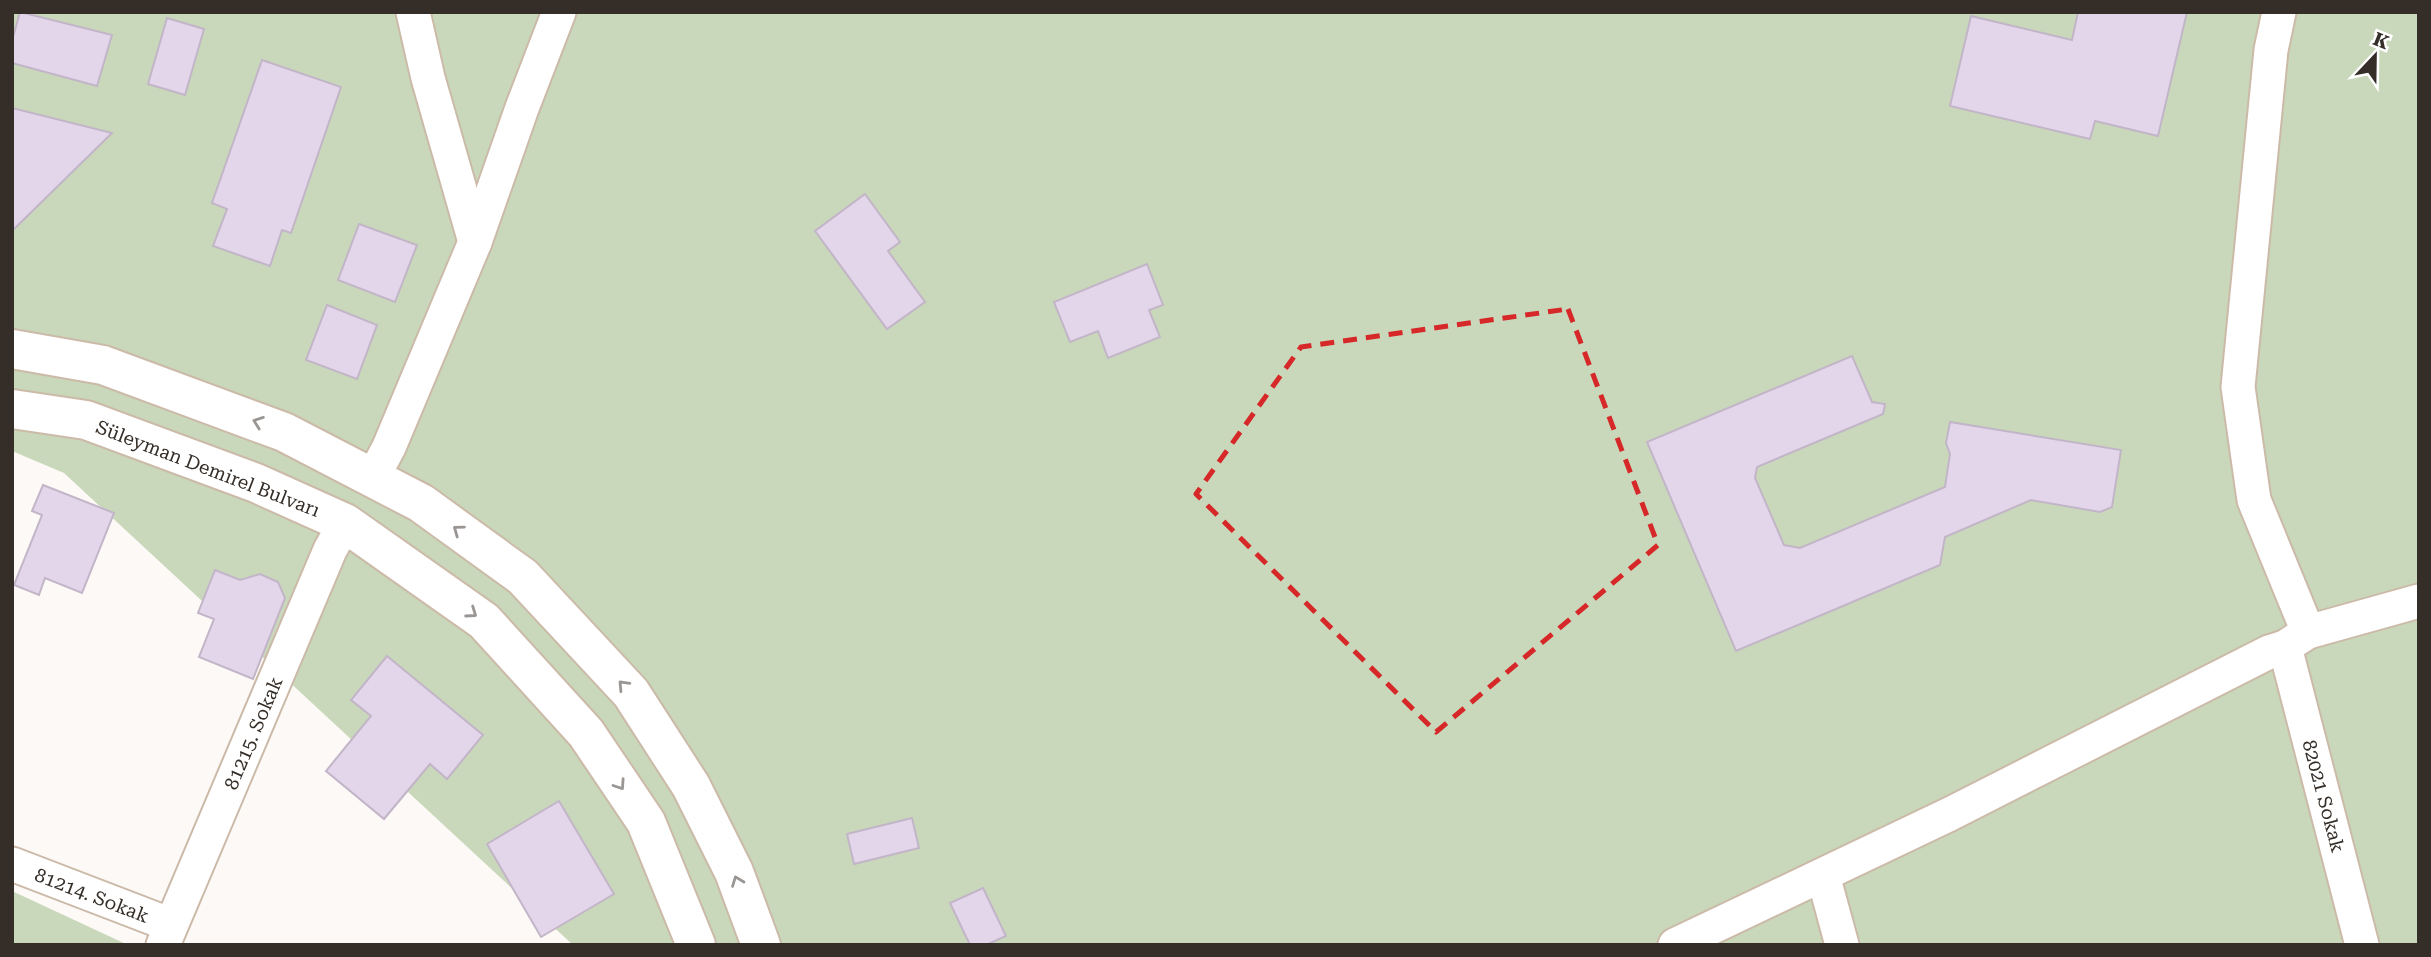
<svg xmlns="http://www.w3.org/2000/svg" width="2431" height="957" viewBox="0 0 2431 957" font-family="'Roboto Serif',serif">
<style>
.green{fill:#c9d8ba}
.building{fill:#e4d6ea;stroke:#c3b5c8;stroke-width:2}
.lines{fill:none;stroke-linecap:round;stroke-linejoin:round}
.street-casing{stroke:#ccbaa9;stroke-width:37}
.secondary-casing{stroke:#ccbaa9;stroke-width:42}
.street{stroke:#fff;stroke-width:33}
.secondary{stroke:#fff;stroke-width:38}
.oneway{stroke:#9a9694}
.marked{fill:none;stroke:#d62828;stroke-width:5;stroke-dasharray:14 9;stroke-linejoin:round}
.labels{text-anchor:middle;stroke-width:5;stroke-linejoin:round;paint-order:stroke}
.street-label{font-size:19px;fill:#352e28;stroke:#fff}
</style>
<rect width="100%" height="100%" fill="#fdf9f6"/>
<g class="green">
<path d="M12 12H2419V945H573L64 473 12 451Z"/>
<path d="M12 891 128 945H12Z"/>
</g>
<g class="building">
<path d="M20 12 112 35 97 86 12 63V41Z"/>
<path d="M2078 12H2187L2158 136 2095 121 2090 139 1950 106 1971 16 2072 40Z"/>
<path d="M167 18 204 29 185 95 148 84Z"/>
<path d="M262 60 341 87 291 233 282 230 270 266 213 246 227 209 212 203Z"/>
<path d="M12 108 112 133 12 231Z"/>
<path d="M865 194 900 242 888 251 925 302 887 329 815 231Z"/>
<path d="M359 224 417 245 395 302 338 280Z"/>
<path d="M1147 264 1163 305 1149 310 1160 337 1108 358 1098 331 1070 342 1054 302Z"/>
<path d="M327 305 377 325 357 379 306 360Z"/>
<path d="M1852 356 1872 402 1885 404 1883 414 1757 467 1755 478 1784 545 1800 548 1945 487 1950 454 1946 443 1950 422 2121 450 2112 507 2100 512 2031 500 1945 537 1940 565 1736 651 1647 442Z"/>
<path d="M43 485 114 513 82 593 45 578 39 595 14 585 42 515 32 511Z"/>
<path d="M215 570 240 580 260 574 278 582 285 598 253 679 199 657 214 619 198 613Z"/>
<path d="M387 656 483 735 447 779 430 764 384 819 326 771 371 716 351 700Z"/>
<path d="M559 801 614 894 541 937 487 844Z"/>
<path d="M912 818 919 848 854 864 847 834Z"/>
<path d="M983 888 1006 936 986 945H970L950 903Z"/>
</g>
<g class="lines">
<defs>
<g id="street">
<path d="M413 12 428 78 475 242"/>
<path d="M2279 12 2271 50 2238 387 2254 500 2308 632"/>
<path d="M373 477 389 447 475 242 522 108 559 12"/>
<path d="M2285 647 2362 945"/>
<path d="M12 864 171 925"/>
<path d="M1823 875 1842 945"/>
<path d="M163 945 330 550 345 523"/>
<path d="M1675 945 1950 814 2269 652 2285 647 2308 632 2419 601"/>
</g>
<g id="secondary">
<path d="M12 349 103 365 284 432 421 503 523 577 631 693 691 786 734 872 761 945"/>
<path d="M12 409 86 420 256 483 345 523 484 621 586 733 646 822 696 945"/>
</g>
</defs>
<use href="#street" class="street-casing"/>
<use href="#secondary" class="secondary-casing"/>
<use href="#street" class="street"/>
<use href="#secondary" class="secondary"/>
</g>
<defs><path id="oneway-chevron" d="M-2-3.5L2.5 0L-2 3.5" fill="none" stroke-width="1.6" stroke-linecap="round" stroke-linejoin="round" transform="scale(1.75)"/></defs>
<g class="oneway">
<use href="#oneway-chevron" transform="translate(258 422) rotate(-160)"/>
<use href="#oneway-chevron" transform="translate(458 530) rotate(-144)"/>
<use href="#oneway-chevron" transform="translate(472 613) rotate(35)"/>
<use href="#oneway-chevron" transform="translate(623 685) rotate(-133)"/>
<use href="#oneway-chevron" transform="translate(620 785) rotate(56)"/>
<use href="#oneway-chevron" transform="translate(737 881) rotate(-111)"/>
</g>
<path class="marked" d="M1568 309 1658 545 1436 732 1196 494 1301 347Z"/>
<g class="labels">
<g class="street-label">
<text transform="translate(208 468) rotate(21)" y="7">Süleyman Demirel Bulvarı</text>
<text transform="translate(253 733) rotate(-67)" y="7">81215. Sokak</text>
<text transform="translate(2324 796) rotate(75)" y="7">82021 Sokak</text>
<text transform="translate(92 895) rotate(21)" y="7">81214. Sokak</text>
</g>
</g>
<rect width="2431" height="957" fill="none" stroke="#352e28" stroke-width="28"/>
<g transform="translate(2375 56) rotate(22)" stroke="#ffffff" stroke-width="5" paint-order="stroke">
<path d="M0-5L12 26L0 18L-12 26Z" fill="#352e28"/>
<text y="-10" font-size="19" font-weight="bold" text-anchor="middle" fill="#352e28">K</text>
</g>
</svg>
